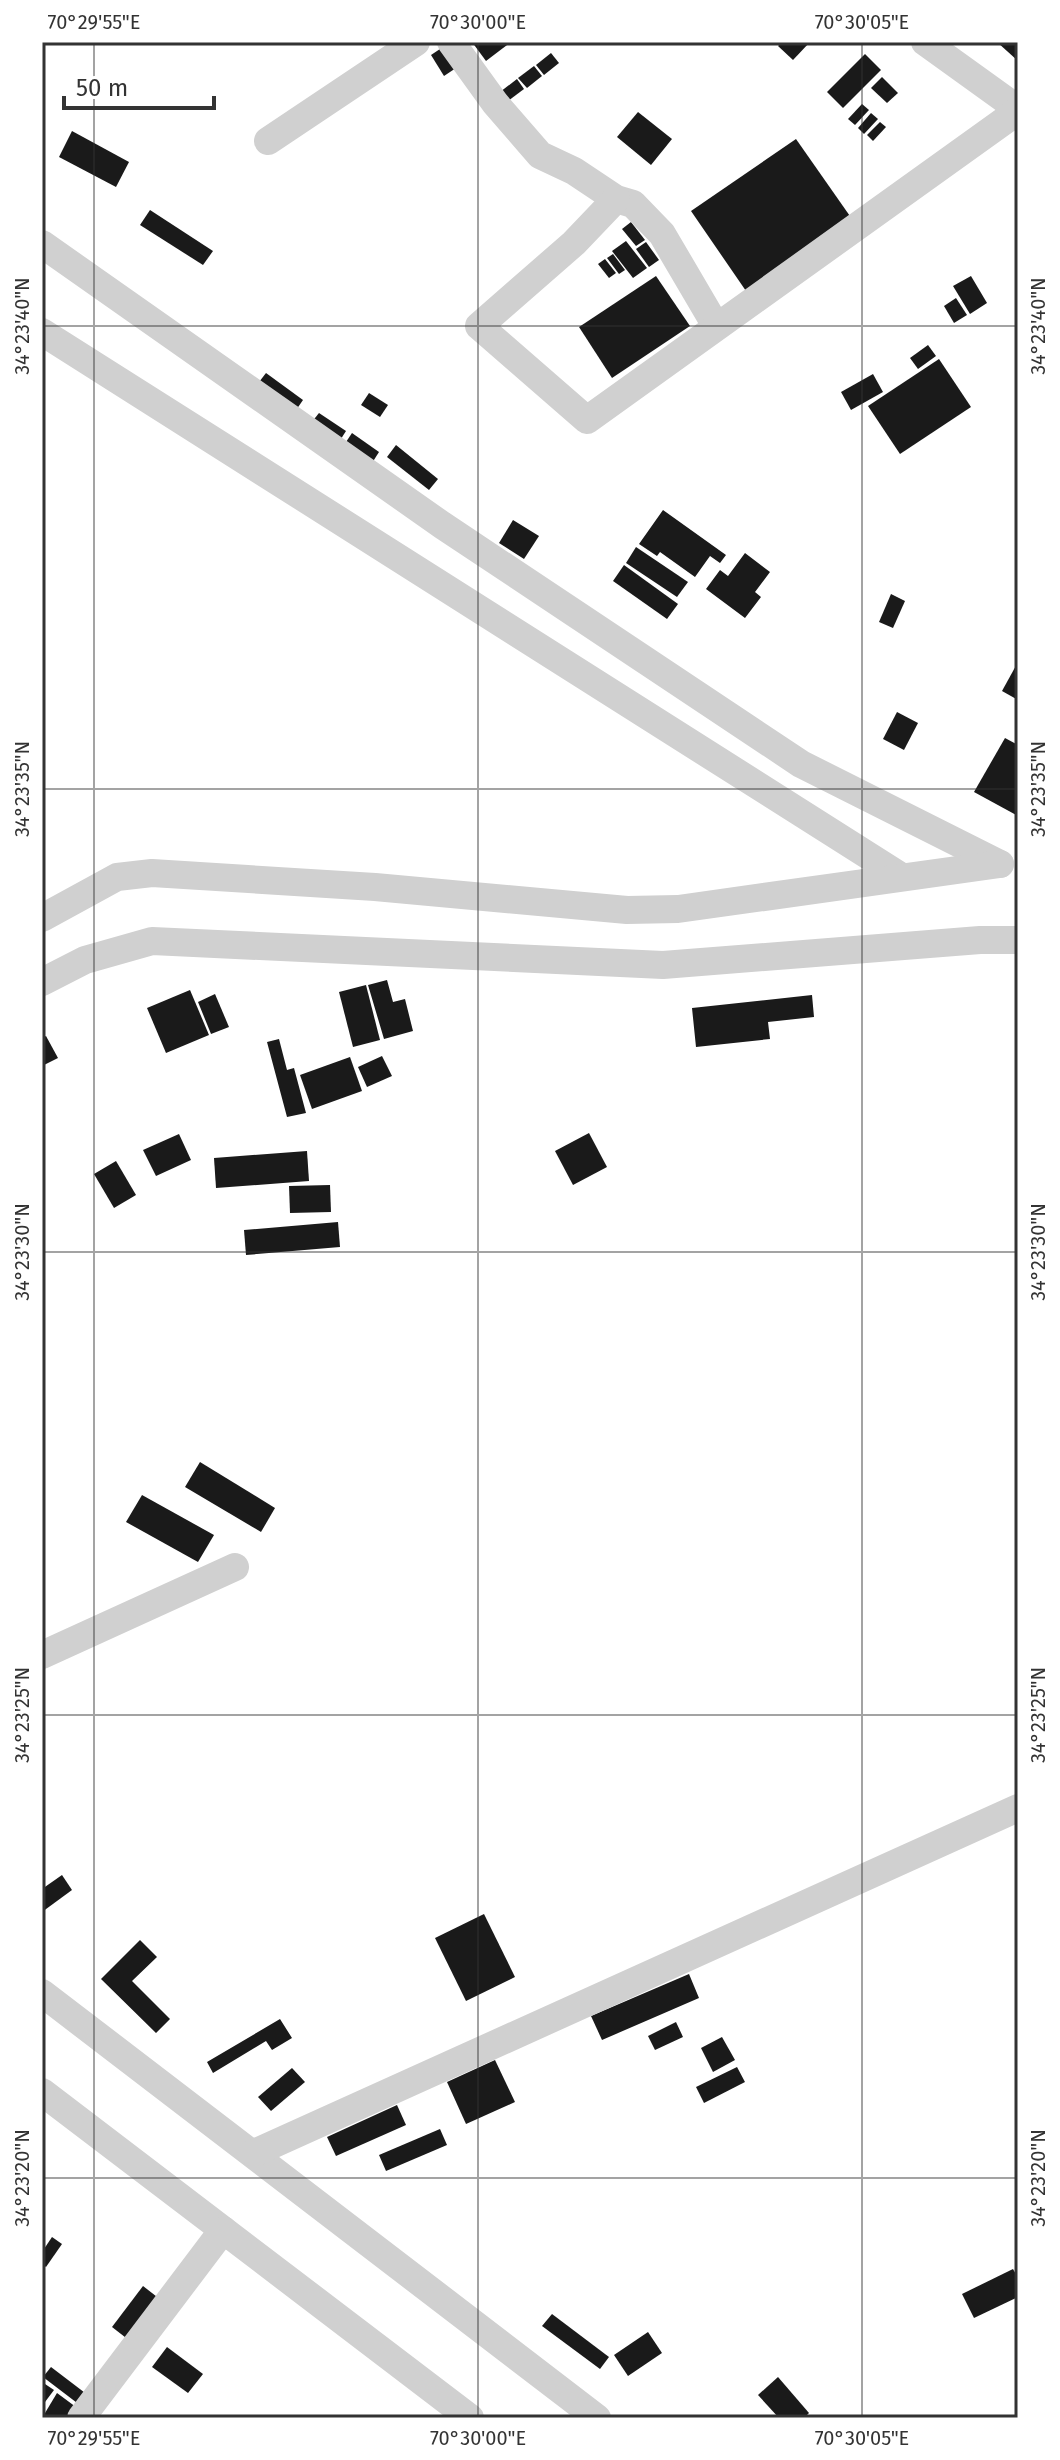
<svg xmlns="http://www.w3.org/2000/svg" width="1060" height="2460" viewBox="0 0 1060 2460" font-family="'Fira Sans',sans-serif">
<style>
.building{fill:#1a1a1a}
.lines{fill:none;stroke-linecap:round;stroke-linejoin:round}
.minor{stroke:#d0d0d0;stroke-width:28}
.ticks{fill:none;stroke:#333;stroke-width:2;stroke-opacity:0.45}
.neatline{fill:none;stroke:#333;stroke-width:3}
.ticks-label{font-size:20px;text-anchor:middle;fill:#333}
</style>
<rect width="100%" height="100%" fill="#fff"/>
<g class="building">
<path d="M472 42H511L486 61Z"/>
<path d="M782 42H810L793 60 778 46Z"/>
<path d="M997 42H1018V61Z"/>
<path d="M443 47 456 68 444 76 431 55Z"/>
<path d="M551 53 559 63 544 75 536 65Z"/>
<path d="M865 54 881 70 843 108 827 92Z"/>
<path d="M534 66 542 76 527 88 518 78Z"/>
<path d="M882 77 898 93 887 103 871 88Z"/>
<path d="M517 79 524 89 508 101 500 92Z"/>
<path d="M862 104 869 110 855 125 848 119Z"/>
<path d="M638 112 672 139 651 165 617 137Z"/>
<path d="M871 113 878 119 864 134 858 128Z"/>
<path d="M880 122 886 127 873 141 867 135Z"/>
<path d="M72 131 129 162 116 187 59 157Z"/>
<path d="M796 139 852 219 746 291 691 211Z"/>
<path d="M150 210 213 251 203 265 140 225Z"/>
<path d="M631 222 645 240 636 246 622 229Z"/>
<path d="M626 241 647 268 633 278 612 251Z"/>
<path d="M646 242 659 260 649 267 636 249Z"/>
<path d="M613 254 625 270 619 274 607 258Z"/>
<path d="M605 259 616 273 609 278 598 264Z"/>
<path d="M656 276 690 326 612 378 579 327Z"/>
<path d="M971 276 987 303 970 314 953 286Z"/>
<path d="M956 298 967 315 954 323 944 306Z"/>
<path d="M928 345 936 356 918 369 910 358Z"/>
<path d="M939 359 971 407 900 454 868 406Z"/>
<path d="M266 373 303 400 294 413 256 386Z"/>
<path d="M873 374 883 392 851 410 841 392Z"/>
<path d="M369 393 388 405 380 417 361 405Z"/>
<path d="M319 413 346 431 339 442 311 423Z"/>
<path d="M352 433 379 452 372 463 344 445Z"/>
<path d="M396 445 438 479 429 490 387 457Z"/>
<path d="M663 510 726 555 720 563 710 556 695 577 660 552 657 556 639 544Z"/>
<path d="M513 520 539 536 524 559 499 543Z"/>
<path d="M636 547 688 582 677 597 626 563Z"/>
<path d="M745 553 770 572 755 592 761 597 745 618 706 589 720 570 728 576Z"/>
<path d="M624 565 678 604 667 619 613 581Z"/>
<path d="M891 594 905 601 893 628 879 622Z"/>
<path d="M1018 662V700L1002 691Z"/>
<path d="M897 712 918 723 904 750 883 739Z"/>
<path d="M1005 738 1018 745V816L974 792Z"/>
<path d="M387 980 393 1002 405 999 413 1031 384 1039 368 985Z"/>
<path d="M366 985 380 1040 353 1047 339 992Z"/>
<path d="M190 990 209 1035 166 1053 147 1008Z"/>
<path d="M215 994 229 1027 211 1034 198 1002Z"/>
<path d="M812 995 814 1017 768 1022 770 1039 696 1047 692 1008Z"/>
<path d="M46 1036 58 1058 42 1066V1038Z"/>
<path d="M279 1039 287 1070 294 1068 306 1113 287 1117 267 1042Z"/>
<path d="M382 1056 392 1076 367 1087 358 1067Z"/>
<path d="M350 1057 362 1091 312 1109 300 1075Z"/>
<path d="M589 1133 607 1167 573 1185 555 1151Z"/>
<path d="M179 1134 191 1160 156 1176 143 1150Z"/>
<path d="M307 1151 309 1181 216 1188 214 1158Z"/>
<path d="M116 1161 136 1195 114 1208 94 1174Z"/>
<path d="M330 1185 331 1212 290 1213 289 1186Z"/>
<path d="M338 1222 340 1247 246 1255 244 1230Z"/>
<path d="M200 1462 275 1508 261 1532 185 1487Z"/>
<path d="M142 1495 214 1535 198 1562 126 1522Z"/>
<path d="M62 1875 72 1890 42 1912V1889Z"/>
<path d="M484 1914 515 1977 466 2001 435 1938Z"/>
<path d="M140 1940 157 1957 132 1981 170 2019 156 2033 101 1979Z"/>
<path d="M689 1974 699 1998 602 2040 591 2016Z"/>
<path d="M280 2019 292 2038 272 2050 266 2041 213 2073 207 2062Z"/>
<path d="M676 2022 683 2037 655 2050 648 2036Z"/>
<path d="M722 2037 735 2060 713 2072 701 2048Z"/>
<path d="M495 2060 515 2102 466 2124 447 2082Z"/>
<path d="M737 2067 745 2082 704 2103 696 2087Z"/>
<path d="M292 2068 305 2082 271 2111 258 2097Z"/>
<path d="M397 2105 406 2125 336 2156 327 2137Z"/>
<path d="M440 2129 447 2145 386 2171 379 2155Z"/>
<path d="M52 2237 62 2244 46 2267 42 2264V2252Z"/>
<path d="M1013 2269 1018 2278V2297L974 2318 962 2294Z"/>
<path d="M143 2286 161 2300 130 2341 112 2327Z"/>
<path d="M552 2314 609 2357 600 2369 542 2326Z"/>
<path d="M648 2332 662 2353 628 2376 614 2355Z"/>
<path d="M167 2347 203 2374 188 2393 152 2367Z"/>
<path d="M51 2367 93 2399 85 2409 43 2377Z"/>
<path d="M778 2377 809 2413 804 2418H779L758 2395Z"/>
<path d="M42 2382 54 2390 42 2406Z"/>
<path d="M57 2393 80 2410 75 2418H42Z"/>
</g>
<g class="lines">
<g class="minor">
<path d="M451 42 495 103 540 155 574 171 616 199 633 204 662 234 716 326"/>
<path d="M925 42 1018 109"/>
<path d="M268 141 416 42"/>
<path d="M616 199 574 243 479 326 587 420 1018 111"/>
<path d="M42 244 442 525 801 764 1000 864"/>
<path d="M42 332 902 877"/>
<path d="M42 918 117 877 152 873 375 887 627 910 678 909 1000 864"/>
<path d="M42 982 85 960 152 941 663 965 980 940H1018"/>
<path d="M42 1655 235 1567"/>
<path d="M42 1993 597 2418"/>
<path d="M42 2092 470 2418"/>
<path d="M254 2153 1018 1808"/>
<path d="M81 2418 223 2230"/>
</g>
</g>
<path class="ticks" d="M94 42V2418M478 42V2418M862 42V2418M42 326H1018M42 789H1018M42 1252H1018M42 1715H1018M42 2178H1018"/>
<rect width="1060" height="2460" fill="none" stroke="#ffffff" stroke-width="88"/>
<path d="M64 96v12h150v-12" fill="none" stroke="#333333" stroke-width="4"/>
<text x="76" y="96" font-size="24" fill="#333333" stroke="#ffffff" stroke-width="6" paint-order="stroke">50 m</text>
<rect x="44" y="44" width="972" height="2372" class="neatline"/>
<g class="ticks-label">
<text x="94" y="29">70°29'55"E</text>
<text x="478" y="29">70°30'00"E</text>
<text x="862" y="29">70°30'05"E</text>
<text transform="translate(22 326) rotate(-90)" y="7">34°23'40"N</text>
<text transform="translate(1038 326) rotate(-90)" y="7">34°23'40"N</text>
<text transform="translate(22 789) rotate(-90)" y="7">34°23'35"N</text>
<text transform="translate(1038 789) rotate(-90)" y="7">34°23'35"N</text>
<text transform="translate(22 1252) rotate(-90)" y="7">34°23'30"N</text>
<text transform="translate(1038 1252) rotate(-90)" y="7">34°23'30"N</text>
<text transform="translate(22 1715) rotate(-90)" y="7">34°23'25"N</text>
<text transform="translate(1038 1715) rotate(-90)" y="7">34°23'25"N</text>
<text transform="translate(22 2178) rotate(-90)" y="7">34°23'20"N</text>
<text transform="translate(1038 2178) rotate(-90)" y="7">34°23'20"N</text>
<text x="94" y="2445">70°29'55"E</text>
<text x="478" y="2445">70°30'00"E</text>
<text x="862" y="2445">70°30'05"E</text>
</g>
</svg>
